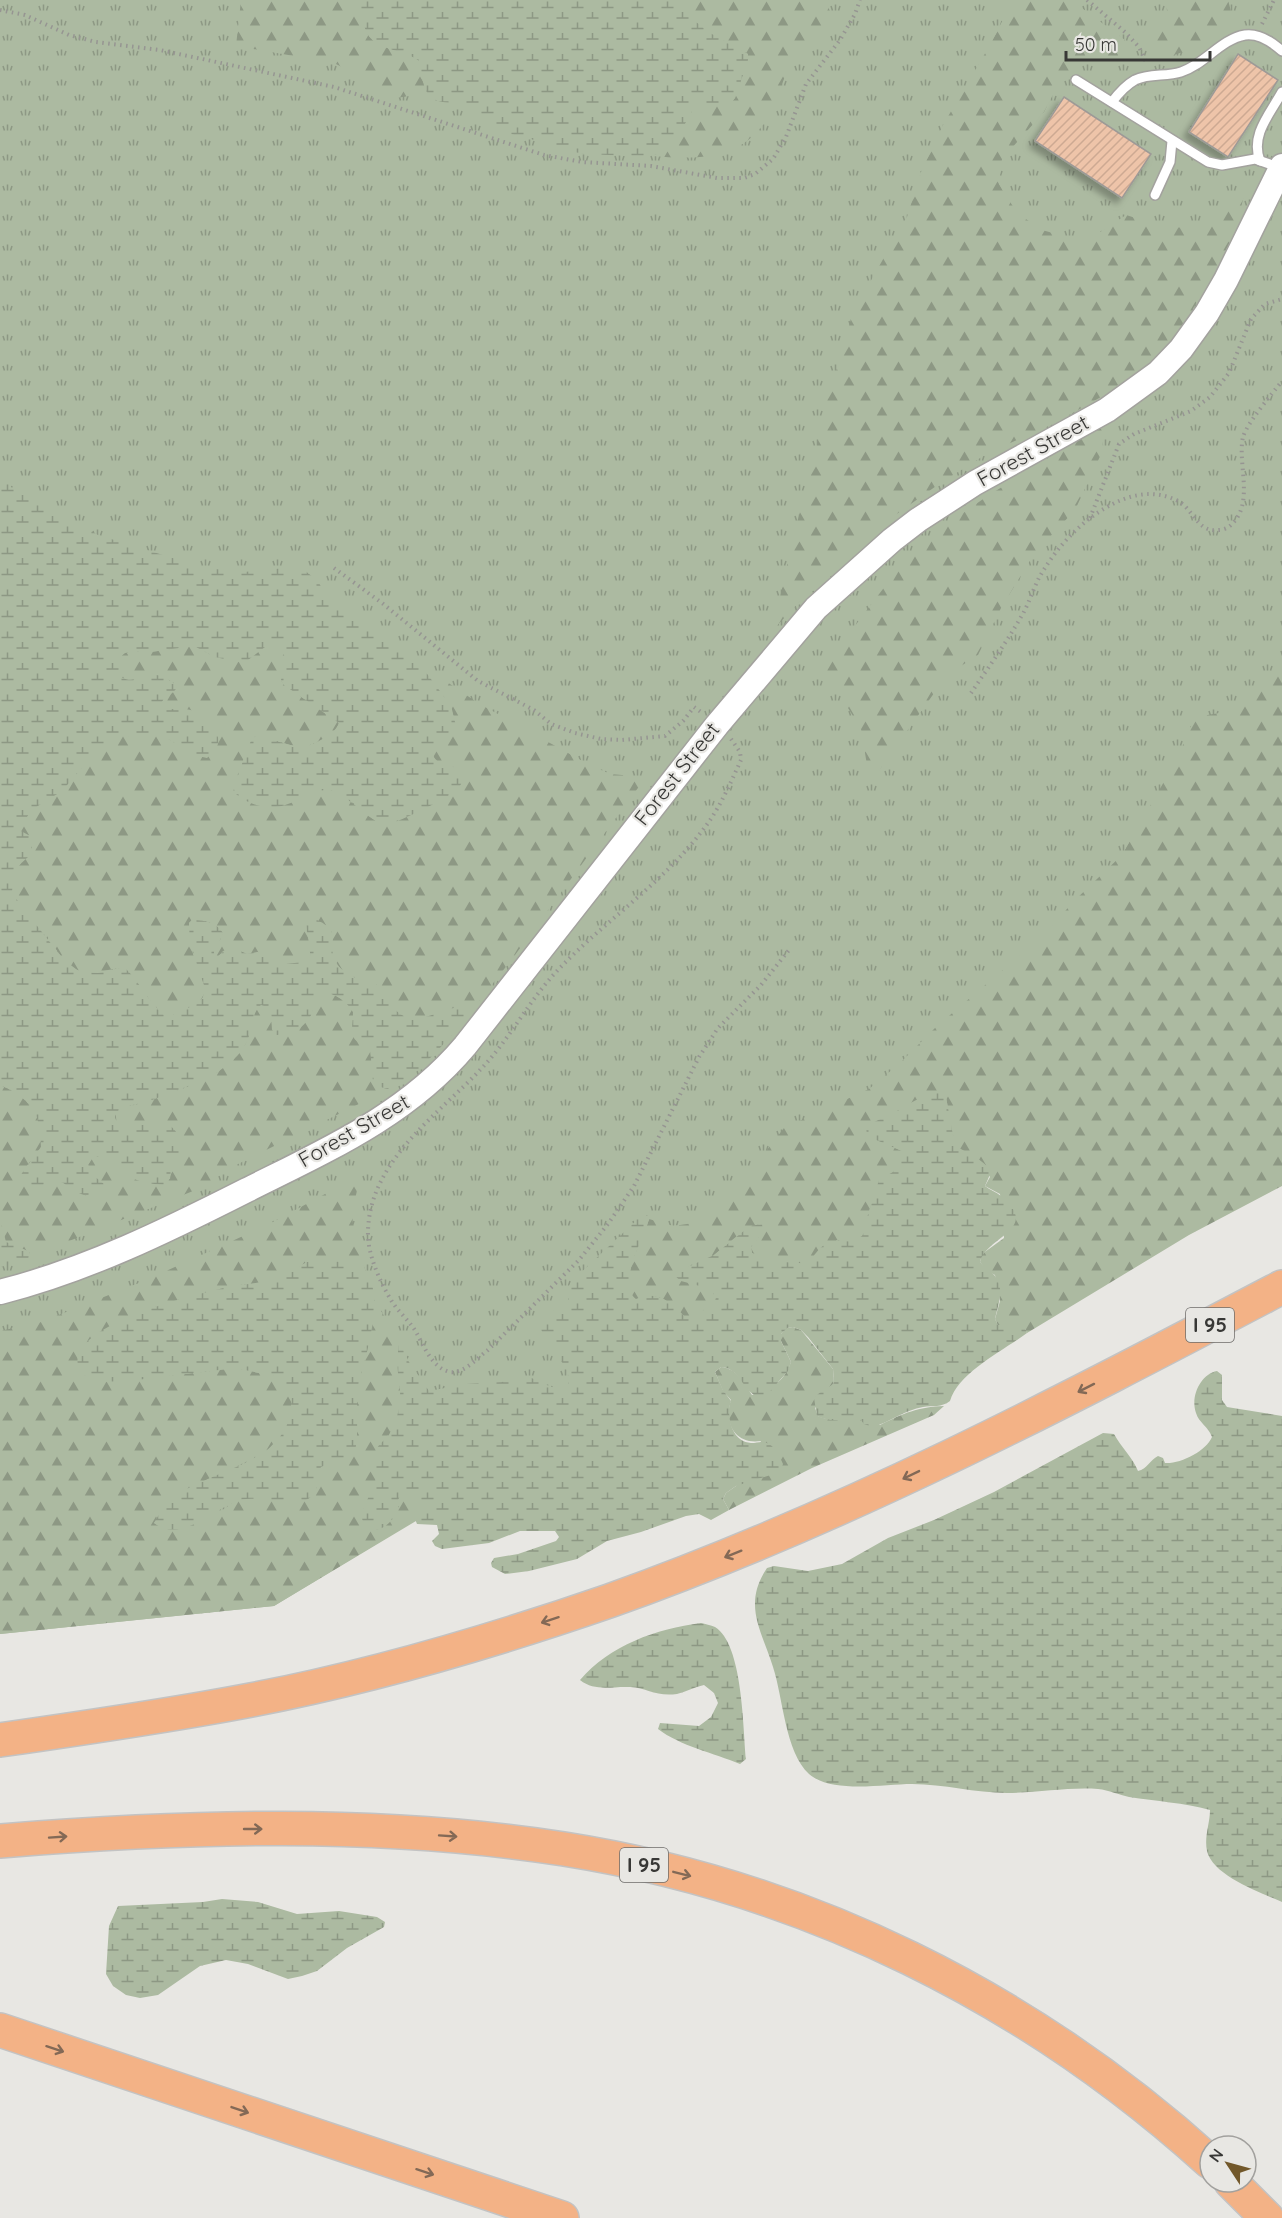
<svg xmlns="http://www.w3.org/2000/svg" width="1282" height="2218" viewBox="0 0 1282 2218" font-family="Quicksand,sans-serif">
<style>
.grass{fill:url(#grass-tufts)}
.forest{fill:url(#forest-firs)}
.wetland{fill:url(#wetland-marsh)}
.building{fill:url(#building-hatch);stroke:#9d9a97;stroke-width:1.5;filter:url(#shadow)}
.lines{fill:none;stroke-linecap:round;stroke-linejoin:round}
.service-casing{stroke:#a3a29e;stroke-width:12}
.tertiary-casing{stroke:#a3a29e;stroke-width:27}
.motorway-casing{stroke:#c3c3c3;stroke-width:36}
.path{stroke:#969592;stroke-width:4;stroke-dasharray:1.5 4.5;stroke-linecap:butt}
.service{stroke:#fff;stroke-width:9}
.tertiary{stroke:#fff;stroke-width:24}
.motorway{stroke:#f3b286;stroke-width:33}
.oneway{stroke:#836956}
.labels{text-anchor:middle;stroke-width:4.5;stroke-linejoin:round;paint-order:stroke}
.shield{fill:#e8e7e3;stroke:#6d6c6a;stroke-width:1.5}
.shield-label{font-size:20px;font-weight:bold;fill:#383836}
.street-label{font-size:21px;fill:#383836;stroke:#e8e7e3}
</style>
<defs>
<pattern id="grass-tufts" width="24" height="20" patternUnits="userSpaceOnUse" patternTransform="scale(1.5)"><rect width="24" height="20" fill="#acbaa1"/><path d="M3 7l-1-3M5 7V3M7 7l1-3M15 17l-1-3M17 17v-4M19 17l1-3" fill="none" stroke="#8d9884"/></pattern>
<pattern id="forest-firs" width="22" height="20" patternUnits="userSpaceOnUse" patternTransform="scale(1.5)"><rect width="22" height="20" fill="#acbaa1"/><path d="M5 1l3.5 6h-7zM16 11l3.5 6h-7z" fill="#8d9884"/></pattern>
<pattern id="wetland-marsh" width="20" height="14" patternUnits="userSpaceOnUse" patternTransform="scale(1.5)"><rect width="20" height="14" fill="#acbaa1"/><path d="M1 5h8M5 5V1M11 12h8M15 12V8" fill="none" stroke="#8d9884"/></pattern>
<pattern id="building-hatch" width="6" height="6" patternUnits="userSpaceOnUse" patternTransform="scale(1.5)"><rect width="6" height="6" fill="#eec4a9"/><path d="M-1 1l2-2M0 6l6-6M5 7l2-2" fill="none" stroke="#cda992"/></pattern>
<filter id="shadow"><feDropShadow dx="-5.5" dy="5.5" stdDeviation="3" flood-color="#0004"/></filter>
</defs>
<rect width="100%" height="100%" fill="#e8e7e3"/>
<path class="grass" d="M0 0H1282V827L1043 1140 274 1606 0 1634Z"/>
<g class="forest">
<path d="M241 0H358C362 10 362 23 367 33 376 50 404 50 418 60L422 79 429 93 396 98 364 78 334 63 236 46Z"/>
<path d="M676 0H825L833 18C821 33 792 63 784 79 780 87 779 96 775 104 749 161 705 160 651 156L660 153 690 116 695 105 730 104 735 98 748 60V54L710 33 691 18Z"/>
<path d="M1013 0H1071L1125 40 1117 61H1094L1075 65 1060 81 1044 112 1002 159 999 184 1017 213 1042 230 1085 242 1126 215 1168 228 1203 226 1246 186 1236 230 1210 281 1181 328 1146 363 1108 393 1053 424 988 453 939 484 891 518 848 555 812 588 773 630 794 533 815 460 824 406 843 351 852 314 907 217 921 172 943 125 990 45Z"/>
<path d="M1166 0H1228L1233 19 1208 43 1163 59 1148 38 1167 11Z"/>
<path d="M1102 427 1103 450 1075 510 1034 554 1001 608 978 655 947 675 870 783 861 729 840 695 820 674 863 615 916 546 986 497 1072 443Z"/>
<path d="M183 646H194L215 657 248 660C257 649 284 637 286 660 286 667 283 674 281 680L284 685 339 723C335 735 313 745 301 748L258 736 252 738 233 787 329 790 339 793 377 822 388 824 432 805 452 766 436 761C424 743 448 737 456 726L451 706 419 663 478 703 586 763 610 774 646 777 515 955 469 1014 465 1008C449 1011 426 1021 410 1018 397 1016 386 1000 379 991 377 988 377 985 374 983 371 981 364 981 361 980 335 972 331 957 332 934L305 923 311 946 310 958 303 962 277 965 258 952 247 955 236 948 223 951 218 957 214 954V946L220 940 223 933C216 922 204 920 192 920L189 923 190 945 205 988 203 998 197 1004 173 1015H164C148 1002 140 982 124 968 110 968 96 975 82 972 75 971 68 964 63 959 56 950 51 941 44 932 34 920 16 907 12 891 7 870 30 860 33 842L21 831 20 826 33 809 62 791 91 757 108 743 114 735C123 733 126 737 135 738 145 740 152 736 161 735L198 756 175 709 166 711 160 708 161 704 174 683C169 680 162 675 156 674 143 672 135 683 122 678 121 673 118 665 120 659 124 647 141 652 150 652 161 651 173 649 183 646Z"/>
<path d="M1282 669V1186L1189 1235 1027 1333 1023 1325 998 1326 995 1319 1000 1301 995 1275 986 1270 980 1262 982 1254 1004 1238 1000 1194 985 1186 990 1177 978 1158 957 1147 954 1141 946 1097 920 1098 878 1120 867 1136 902 1151 904 1155 893 1172 879 1180 865 1224C864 1244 851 1242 836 1240L812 1258 808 1263C789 1264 769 1261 752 1253L751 1247 759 1237 737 1236 714 1255 688 1266 689 1283 711 1289 717 1299 697 1316 686 1318C671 1303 658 1289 636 1300 616 1284 644 1238 649 1219L673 1226 701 1222 741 1190 760 1159 784 1128 869 1089 899 1064 936 1027 1046 933 1073 902 1122 855 1177 759 1195 717 1226 712Z"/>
<path d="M322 992C335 993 347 1001 353 1012L350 1029 370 1046 373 1082 381 1088H391L236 1165 198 1189 32 1256 28 1251 6 1243 0 1225V1085C31 1098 41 1114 41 1147L23 1171 44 1186C63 1176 67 1187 84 1196L94 1176 88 1165 93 1156H101L120 1172 170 1179 171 1171 168 1163 174 1157 175 1130 161 1122 118 1123 115 1114C123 1105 139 1105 149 1101 170 1093 194 1086 213 1074 224 1067 237 1058 244 1047 251 1035 250 1013 261 1005L267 1007 271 1014 272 1030 310 1017 318 996Z"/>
<path d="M362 1168 352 1213 354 1236 367 1275 360 1269 338 1262H307L293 1271 259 1283 239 1285 150 1309 119 1322 94 1337 83 1345 78 1354 93 1382 128 1381 235 1368 274 1376 291 1389 292 1402 286 1430 265 1453 187 1489 154 1523 164 1529 174 1530 224 1509 235 1501 254 1499 301 1501 318 1482V1472L321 1467 336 1464 356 1441 357 1390 372 1333 373 1298 399 1340 397 1364 401 1398 395 1421 389 1434 378 1446 375 1462 377 1469 375 1484 363 1510 394 1519 399 1506 398 1500 400 1496 405 1495 421 1503 416 1521 274 1606 0 1634V1331L41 1322 144 1281 230 1242 271 1223 325 1194Z"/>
<path d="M793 1327 801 1330 833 1369 834 1383 815 1408 818 1416C832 1423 846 1417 861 1419 868 1421 874 1423 880 1425 904 1413 918 1407 944 1406L934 1415 812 1468 729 1510 723 1499 726 1493 736 1486 761 1441C736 1445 723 1424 731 1400L723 1391 715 1372 721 1367C736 1368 745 1383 752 1395 772 1387 783 1384 791 1362L781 1341V1334L786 1328Z"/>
</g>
<g class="wetland">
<path d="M358 0H676L691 18 710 33 748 54V60L735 98 730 104 695 105C688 120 675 143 660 153 651 159 579 154 566 151 554 148 542 143 531 139 519 136 507 134 496 129 481 123 472 111 458 105 449 101 440 104 432 98 421 89 423 72 418 60 404 50 376 50 367 33 362 23 362 10 358 0Z"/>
<path d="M0 481 98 535 176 559 205 568 244 572 283 568 304 570 318 581 328 600 399 645 419 663 451 706 456 726 453 730 437 741 433 756C439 766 450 765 460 769L463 775C462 782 461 787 455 791 448 798 399 822 389 824 388 824 382 823 380 822 360 816 349 790 326 790 311 790 301 800 288 804 270 811 250 806 236 794L233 787 252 738 258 736 301 748C313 745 335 735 339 723L284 685 281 680 286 659 281 650 274 646 265 647 248 660 239 662 215 657 194 646 150 652 134 651 125 653 120 657 122 678C139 685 147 668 165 678 170 681 174 682 177 687 173 696 161 696 160 708 168 711 176 708 184 709 199 710 212 720 217 734 221 745 215 751 207 758L198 756 161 735 137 741 123 733 114 735 108 743 91 757 62 791 33 809 20 826 21 831 32 837V850L28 857 16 868 13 880 12 892 19 903 64 960 76 969 81 972 98 973 124 967C140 982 148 1002 164 1015H173L197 1004 203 997 205 988 190 945 189 923 192 920C204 920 216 922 223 933L220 940 214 947V954L217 957 230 946 247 954 258 952 277 965 303 962 310 958C311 945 305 929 306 919L312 917C317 920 324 923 328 927 337 934 329 951 335 962 339 969 350 975 357 979 362 981 371 980 375 983 386 994 393 1016 411 1018 429 1021 446 1005 465 1008L469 1014C459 1029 410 1082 395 1088 387 1091 380 1087 373 1082L370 1047C346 1040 353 1032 353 1012 347 1001 334 993 322 992 315 998 314 1007 311 1015 303 1030 289 1036 273 1035L271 1014 267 1007 261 1005C252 1012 252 1028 248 1039 242 1055 224 1069 209 1077 189 1086 169 1094 149 1101 140 1104 125 1105 118 1111 113 1115 115 1119 118 1123 145 1129 181 1108 180 1152L169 1163C171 1172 172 1177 166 1185 150 1184 136 1182 123 1173 112 1167 107 1157 94 1156L88 1165 94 1176 104 1184 98 1196 93 1198C85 1196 78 1193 71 1189 66 1186 65 1182 59 1182 45 1179 44 1192 23 1183L20 1176 41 1147C41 1114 31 1098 0 1085Z"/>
<path d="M936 1092H941L946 1097 954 1141C961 1156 981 1154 991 1172L985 1186C990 1190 996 1192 1001 1196 1042 1230 986 1236 980 1262 985 1268 991 1271 995 1276 1005 1289 998 1305 995 1319L998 1325H1024L1027 1333C1003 1351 959 1372 950 1401 941 1408 933 1405 923 1407 905 1410 890 1422 873 1427L864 1424 860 1419C845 1419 831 1423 817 1416L814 1398C821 1390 828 1389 834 1383L833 1369 808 1337 801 1330 793 1327 787 1328 781 1334V1341L791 1362 788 1371 765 1397C744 1400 743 1368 721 1367L715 1372 723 1390 731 1401C726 1415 731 1442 751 1443 758 1443 762 1440 769 1444 776 1448 780 1457 783 1464L780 1472 736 1486 726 1493 723 1499 729 1510 711 1520 699 1514 686 1516 641 1532 607 1541 577 1559 529 1571 505 1574 492 1567 491 1563 494 1558 518 1554 556 1541 559 1537 555 1531H520L489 1543 442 1549 435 1546 432 1541 439 1534 437 1525 417 1524 415 1519 421 1508V1503L405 1495 400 1496 398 1500C401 1516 379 1541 364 1523 356 1512 372 1494 375 1485 379 1473 373 1464 375 1453 377 1445 384 1441 389 1435 393 1427 397 1418 399 1409 402 1397 399 1385 398 1373 397 1362 398 1351 399 1340L409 1362 429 1391 466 1384 521 1381 529 1377C541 1381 577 1405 567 1370L539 1327 540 1320 568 1301 569 1286 572 1281 641 1216 647 1215 649 1219C644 1238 616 1284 636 1299 659 1289 671 1303 686 1318L697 1316 716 1299 711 1289 681 1281 676 1277 679 1271 714 1255 750 1226 762 1224 763 1232 751 1247 752 1253C769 1261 790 1264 809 1263 822 1243 828 1239 852 1242L862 1236 865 1231V1224L879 1180 893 1172 904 1155 902 1151 867 1136 866 1126Z"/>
<path d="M0 1225 2 1226 6 1242 28 1251 32 1256 18 1263 0 1267Z"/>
<path d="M307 1262C325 1262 344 1259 361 1269 390 1287 363 1363 358 1388 355 1403 360 1442 354 1452 346 1465 332 1461 321 1467 315 1477 321 1492 308 1499 286 1510 257 1492 234 1502 212 1512 179 1543 154 1523 158 1516 162 1509 167 1503 174 1495 187 1489 197 1484 244 1461 297 1454 291 1389L274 1376 235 1368 128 1381 93 1382C87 1377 80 1373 78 1365 68 1323 207 1291 238 1285 245 1284 253 1284 260 1282 277 1278 292 1271 307 1262Z"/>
<path d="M1217 1371 1222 1375V1400L1227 1407 1282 1416V1902C1260 1892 1213 1876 1207 1851 1204 1837 1210 1823 1210 1810 1184 1803 1156 1801 1129 1797 1119 1795 1109 1790 1098 1789 1067 1787 1038 1793 1007 1793 975 1793 944 1784 912 1784 884 1784 832 1794 809 1774 785 1752 783 1697 773 1667 762 1631 742 1605 767 1568L774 1566 808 1571 842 1564 888 1538 934 1520 994 1492 1103 1433 1114 1434C1121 1447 1133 1458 1138 1471 1147 1469 1150 1460 1158 1456L1163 1458 1165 1463C1181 1464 1206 1451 1212 1437 1208 1426 1199 1423 1196 1413 1190 1396 1201 1374 1217 1371Z"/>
<path d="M701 1623C705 1624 711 1625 715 1627 743 1644 743 1728 746 1759L740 1764C714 1753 680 1746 658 1729L660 1723 699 1726 711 1717 718 1703 714 1693 704 1685C694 1687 686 1692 677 1694 656 1697 648 1688 630 1687 612 1686 595 1692 580 1680 610 1645 656 1629 701 1623Z"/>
<path d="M222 1899 258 1902 297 1914 339 1911 377 1917 385 1922 384 1927 347 1948 317 1971 302 1976 288 1979 248 1964 226 1960 200 1966 158 1995 140 1998 126 1995 113 1986 106 1974 109 1926 118 1906 203 1902Z"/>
</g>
<g class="building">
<path d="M1238 54 1278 80 1228 157 1189 132Z"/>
<path d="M1064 97 1151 154 1122 198 1035 141Z"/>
</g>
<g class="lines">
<defs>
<g id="service">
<path d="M1076 80 1208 162 1222 165 1255 159 1281 168"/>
<path d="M1112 102C1118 94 1126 85 1135 80 1150 73 1166 77 1181 72 1204 65 1221 39 1245 35 1259 33 1272 42 1282 51"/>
<path d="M1260 161C1250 135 1270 114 1282 92"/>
<path d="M1155 195 1170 162 1172 141"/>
</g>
<path id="tertiary" d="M0 1292C87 1270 168 1230 247 1190 327 1150 407 1115 465 1046L717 725 816 608 892 540 918 520 975 483 1107 410 1158 373 1181 349 1207 313 1226 280 1282 166"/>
<g id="motorway">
<path d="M0 1740C84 1728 168 1716 251 1700 372 1677 493 1641 609 1601 843 1518 1063 1402 1282 1287"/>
<path d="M0 1841C187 1826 378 1820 564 1849 806 1887 1029 1998 1210 2162"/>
<path d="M0 2030 562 2218"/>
<path d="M1231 2182 1267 2218"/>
</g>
</defs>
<use href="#service" class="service-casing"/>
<use href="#tertiary" class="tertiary-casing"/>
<use href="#motorway" class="motorway-casing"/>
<g class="path">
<path d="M1087 0 1125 32 1139 47 1147 64"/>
<path d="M0 10 25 15 69 35 96 42 160 50 334 87 544 155 582 162 651 166 717 178H744L755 174 773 159 786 137 806 84 840 40 855 14 860 0"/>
<path d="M1262 24 1274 0"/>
<path d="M1090 518 1119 444 1134 434 1191 411 1210 397 1229 373 1251 319 1265 304 1282 299"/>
<path d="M334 568 382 603 478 681 534 710 551 724 575 733 601 739 622 740 665 736 683 721 694 707 701 712"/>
<path d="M971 693C988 668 1006 643 1021 617 1029 604 1033 589 1040 576 1058 545 1085 516 1119 501 1137 493 1157 491 1176 500 1194 508 1196 533 1219 530 1223 530 1228 528 1231 525 1255 503 1237 464 1243 437 1247 423 1272 394 1282 381"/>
<path d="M731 739 740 752 741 760C730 784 719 810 702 831 661 885 602 923 556 972 528 1002 509 1040 481 1069 438 1115 369 1161 368 1232 367 1253 380 1282 391 1300 398 1312 409 1320 416 1332 424 1346 432 1368 450 1372 464 1374 478 1357 488 1350L579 1260 608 1224 634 1186 699 1057 718 1028 761 985 789 950"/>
</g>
<use href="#service" class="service"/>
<use href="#tertiary" class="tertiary"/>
<use href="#motorway" class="motorway"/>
</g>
<defs><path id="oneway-shaft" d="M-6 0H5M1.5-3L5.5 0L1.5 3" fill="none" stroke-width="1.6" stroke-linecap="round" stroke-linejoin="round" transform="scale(1.5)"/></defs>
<g class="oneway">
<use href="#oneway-shaft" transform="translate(1086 1388) rotate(153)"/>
<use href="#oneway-shaft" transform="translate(911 1475) rotate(154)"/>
<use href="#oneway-shaft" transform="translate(733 1554) rotate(158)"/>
<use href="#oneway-shaft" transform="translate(550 1620) rotate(162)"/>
<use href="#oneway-shaft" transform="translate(253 1829)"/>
<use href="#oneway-shaft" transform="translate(448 1836) rotate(4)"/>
<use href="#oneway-shaft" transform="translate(58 1837) rotate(-4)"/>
<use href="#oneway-shaft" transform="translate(682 1874) rotate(14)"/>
<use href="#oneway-shaft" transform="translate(55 2049) rotate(18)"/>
<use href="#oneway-shaft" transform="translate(240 2110) rotate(19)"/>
<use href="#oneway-shaft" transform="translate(425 2172) rotate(18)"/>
</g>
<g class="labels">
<g class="shield">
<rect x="1186" y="1308" width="48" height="34" rx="4.5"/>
<rect x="620" y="1848" width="48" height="34" rx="4.5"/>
</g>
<g class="shield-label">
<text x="1210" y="1332">I 95</text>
<text x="644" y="1872">I 95</text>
</g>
<g class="street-label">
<text transform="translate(1033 451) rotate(-29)" y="7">Forest Street</text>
<text transform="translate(677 774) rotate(-52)" y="7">Forest Street</text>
<text transform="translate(354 1131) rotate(-30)" y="7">Forest Street</text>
</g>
</g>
<g transform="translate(1228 2164) rotate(306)"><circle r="28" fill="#e8e7e3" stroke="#a2a19e" stroke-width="1.5"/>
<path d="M0-4.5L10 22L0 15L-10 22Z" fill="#72582a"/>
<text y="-9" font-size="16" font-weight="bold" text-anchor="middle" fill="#383836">N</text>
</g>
<path d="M1066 51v9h144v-9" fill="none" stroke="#383836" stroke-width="3"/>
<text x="1075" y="51" font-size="18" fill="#383836" stroke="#e8e7e3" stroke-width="4.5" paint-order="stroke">50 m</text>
</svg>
